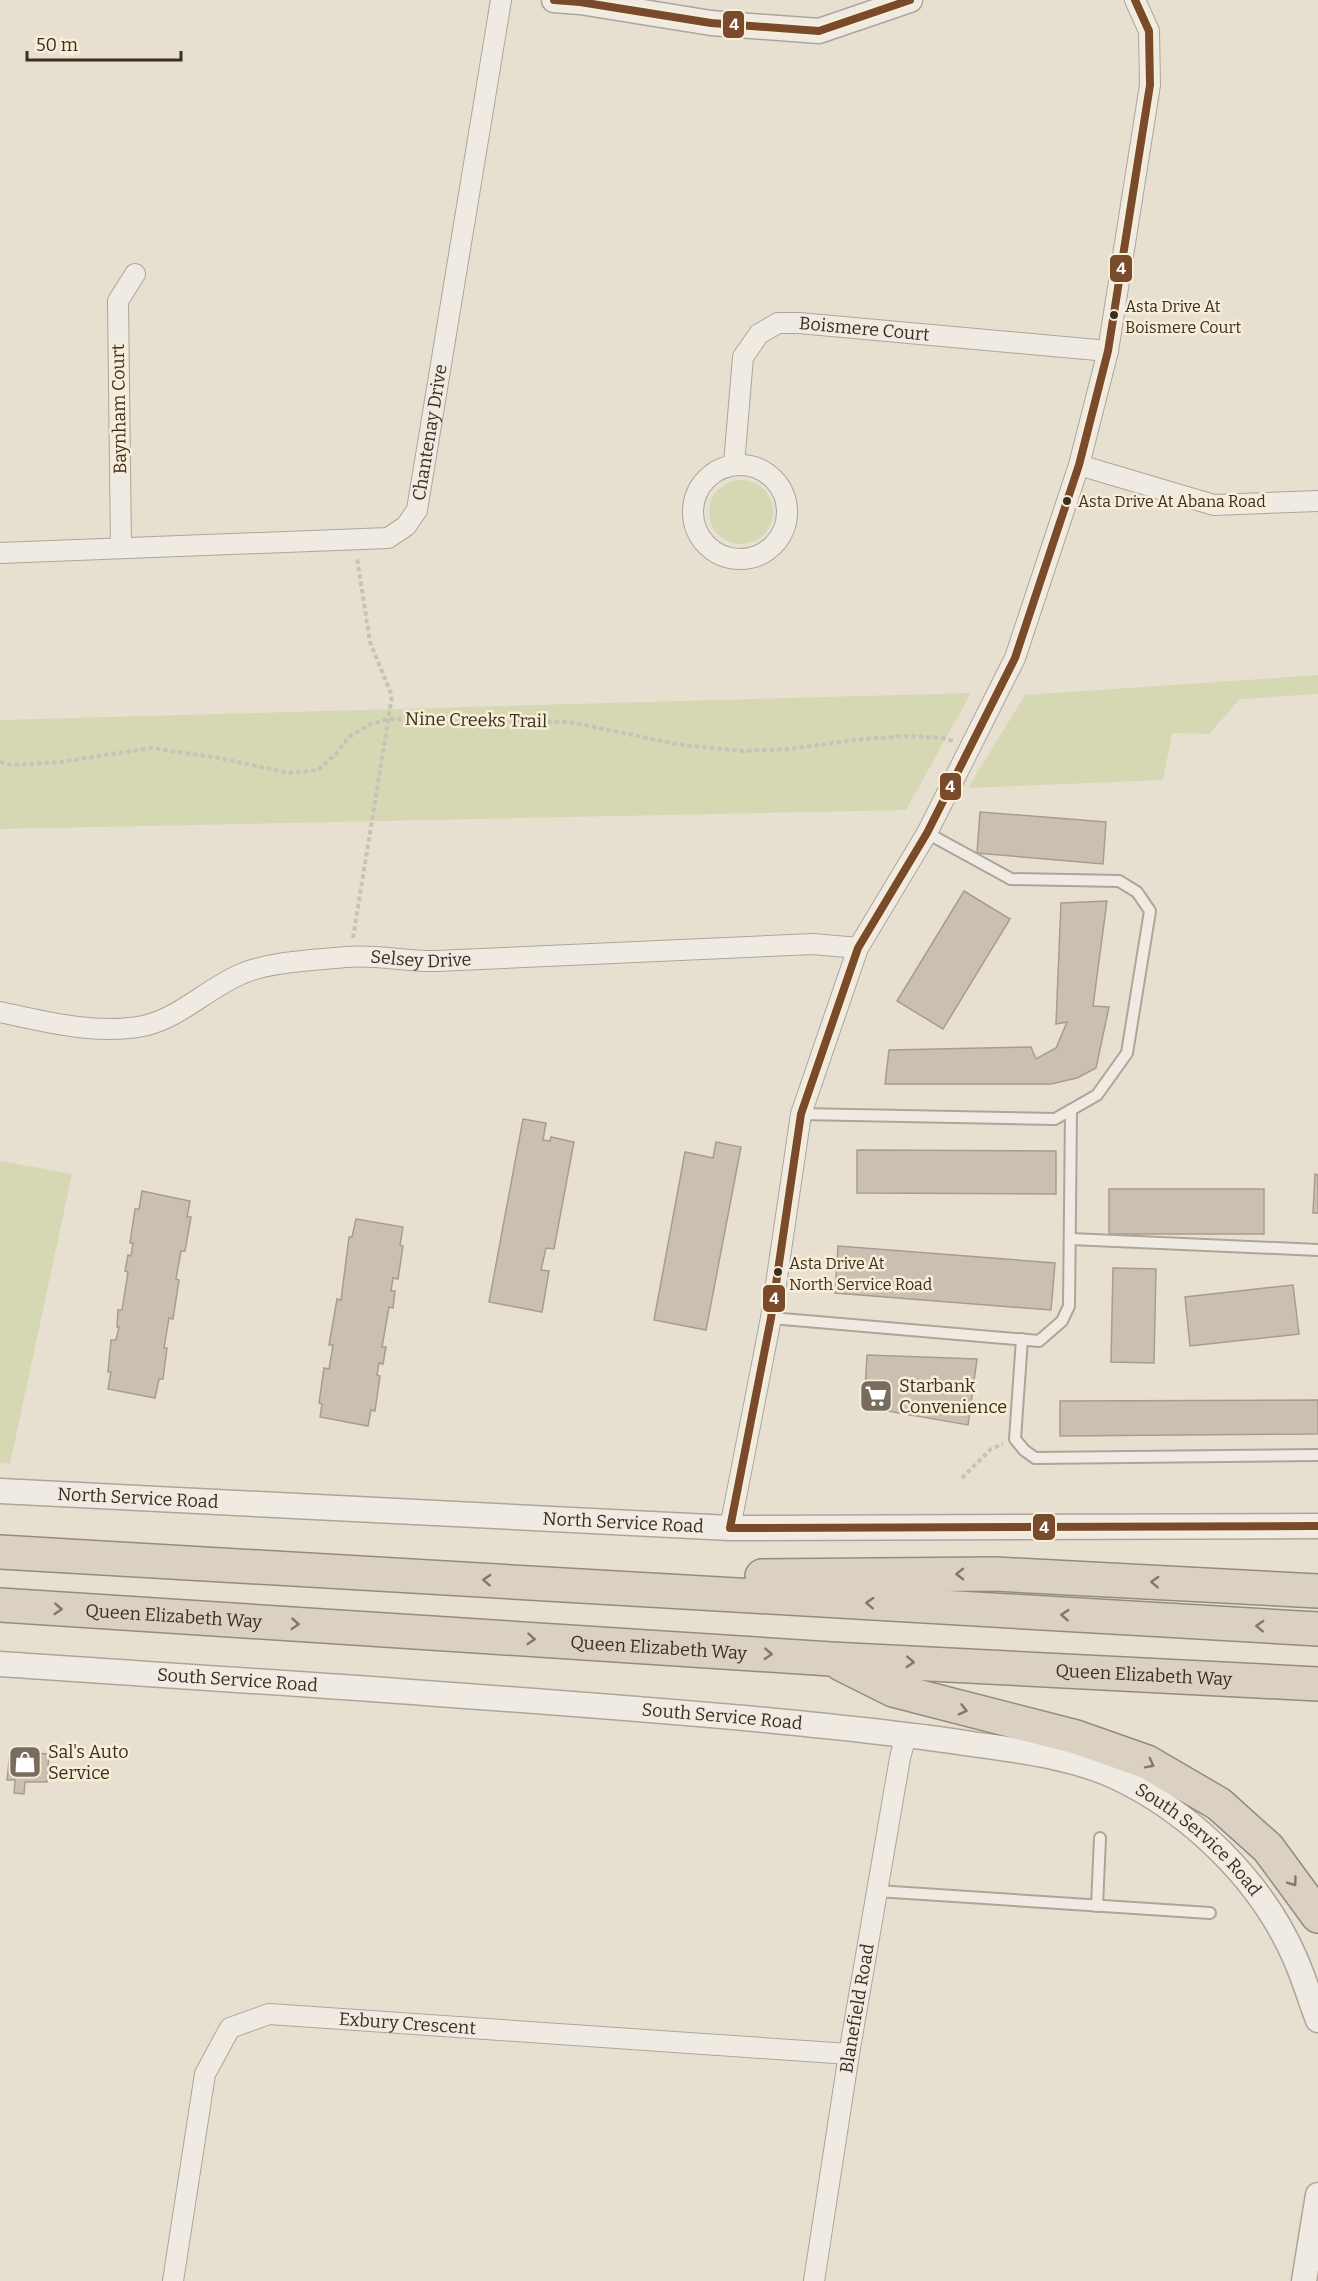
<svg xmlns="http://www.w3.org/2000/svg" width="1318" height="2281" viewBox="0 0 1318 2281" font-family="Bitter,serif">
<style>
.green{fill:#d6d7b3}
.building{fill:#cbbfb2;stroke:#a89c90;stroke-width:1.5}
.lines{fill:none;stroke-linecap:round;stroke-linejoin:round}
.service-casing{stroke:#ada599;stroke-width:14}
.minor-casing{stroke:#ada599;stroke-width:22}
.tertiary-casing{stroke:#ada599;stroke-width:27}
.motorway-casing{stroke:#928b80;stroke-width:36}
.path{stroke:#c8c2b9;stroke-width:4;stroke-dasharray:4.5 3;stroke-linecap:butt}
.service{stroke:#efebe3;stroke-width:10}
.minor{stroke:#efebe3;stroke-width:20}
.tertiary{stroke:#efebe3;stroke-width:24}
.motorway{stroke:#dad1c2;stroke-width:33}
.bus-1-casing{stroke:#f7eed8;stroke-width:12}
.bus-1{stroke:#7a4b2a;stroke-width:8}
.oneway{stroke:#847769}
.bus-dot{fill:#3d2e20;stroke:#f7eed8;stroke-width:2}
.labels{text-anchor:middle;stroke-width:5;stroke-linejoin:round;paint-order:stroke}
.bus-label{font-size:16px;fill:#3d2e20;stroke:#f7eed8;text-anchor:start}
.street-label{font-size:18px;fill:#3d2e20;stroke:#f7eed8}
.poi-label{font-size:18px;fill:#3d2e20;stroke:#f7eed8;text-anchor:start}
.line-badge{stroke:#f7eed8;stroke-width:2}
.badge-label{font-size:16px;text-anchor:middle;font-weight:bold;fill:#fff}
</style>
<rect width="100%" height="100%" fill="#e7e0d1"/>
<g class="green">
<circle cx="741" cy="512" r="32"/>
<path d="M1318 675V694L1240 699 1209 734 1172 733 1163 780 968 788 1025 695Z"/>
<path d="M971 693 906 810 0 829V720Z"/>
<path d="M0 1161 72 1174 10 1464 0 1463Z"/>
</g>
<g class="building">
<path d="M980 812 1106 822 1103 864 977 853Z"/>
<path d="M964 891 1010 919 943 1029 897 1001Z"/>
<path d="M1107 901 1093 1006 1109 1007 1096 1068 1077 1078 1051 1084H885L889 1050 1031 1047 1036 1059 1056 1048 1067 1022 1056 1024 1061 903Z"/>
<path d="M523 1119 546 1123 543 1140 550 1141 551 1137 574 1142 554 1249 546 1248 541 1270 549 1271 542 1312 489 1302Z"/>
<path d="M716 1142 741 1147 706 1330 654 1320 685 1152 713 1158Z"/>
<path d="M857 1150 1056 1151V1194L857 1193Z"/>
<path d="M1315 1174 1318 1175V1213H1313Z"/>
<rect x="1109" y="1189" width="155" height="45"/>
<path d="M142 1191 190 1201 187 1217H191L185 1251H181L176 1279 179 1280 173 1319 169 1318 164 1348H167L163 1379H159L155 1398 108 1389 111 1372H108L111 1340H116L119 1327H117L118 1310H122L128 1272 125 1271 128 1255 131 1256 133 1243H130L135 1209H139Z"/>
<path d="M356 1219 403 1227 400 1245 403 1246 398 1279 393 1278 391 1291H395L393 1308 389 1307 382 1347H386L383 1364 379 1363 377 1375 380 1376 375 1411 371 1410 368 1426 320 1417 322 1404 319 1403 324 1368 329 1369 333 1345H329L337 1299 341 1300 349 1237H352Z"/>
<path d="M838 1246 1055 1263 1051 1310 835 1293Z"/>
<path d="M1113 1268 1156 1269 1154 1363 1111 1362Z"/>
<path d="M1293 1285 1299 1334 1190 1346 1185 1297Z"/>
<path d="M867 1355 977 1359 968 1425 864 1407Z"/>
<path d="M1318 1400V1434L1060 1436V1401Z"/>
<path d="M10 1752 49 1754 47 1782H25L24 1794 14 1793 15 1780H7Z"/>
</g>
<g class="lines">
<defs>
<g id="service">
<path d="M801 1114 1055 1119 1097 1095 1127 1053 1150 911 1137 892 1119 881 1011 879 927 833"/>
<path d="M1071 1239 1318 1250"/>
<path d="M771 1318 1039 1341 1062 1321 1069 1306 1071 1110"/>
<path d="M1022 1339 1015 1439 1024 1450 1035 1458 1318 1455"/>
<path d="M877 1891 1210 1913"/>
<path d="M1097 1906 1100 1838"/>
</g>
<g id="minor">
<path id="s1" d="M734 464 743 357 759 334 778 323H799L1108 351"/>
<circle cx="740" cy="512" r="47"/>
<path d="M1079 465 1214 505 1318 501"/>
<path d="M121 548 118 301 135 274"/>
<path id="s2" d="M0 553 388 538 406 526 417 510 501 0"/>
<path id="s3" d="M0 1012C46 1022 96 1035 143 1026 178 1019 207 989 239 975 265 962 316 960 346 957 376 954 407 962 437 961 562 955 687 950 813 944L858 948"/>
<path d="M730 1528 771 1318 801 1114 858 948 927 833 1015 658 1079 465 1108 351 1150 85 1149 31 1135 0"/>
<path id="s4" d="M173 2281 205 2074 230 2028 269 2014 849 2054"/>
<path id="s5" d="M814 2281 849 2054 900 1758 906 1735"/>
</g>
<g id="tertiary">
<path d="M554 0 580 2 711 23 819 31 910 0"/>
<path id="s6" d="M0 1491 730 1528 1318 1526"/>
<path id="s7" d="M0 1664C252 1681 504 1697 755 1719 828 1726 900 1733 972 1744 1021 1751 1069 1756 1114 1776 1191 1812 1261 1880 1295 1958 1304 1978 1310 1999 1318 2020"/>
<path d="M1304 2281 1318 2195"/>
</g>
<g id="motorway">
<path d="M0 1552 1318 1629"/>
<path d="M762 1576 995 1574 1318 1591"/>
<path id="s8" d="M0 1605 831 1659 1318 1684"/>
<path d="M841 1664 893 1690 1076 1737 1147 1762 1219 1804 1268 1848 1318 1916"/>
</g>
</defs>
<use href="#service" class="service-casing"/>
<use href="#minor" class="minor-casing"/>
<use href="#tertiary" class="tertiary-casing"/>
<use href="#motorway" class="motorway-casing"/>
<g class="path">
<path d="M0 762 12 765 61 762 151 748 219 758 289 773 318 770 335 755 349 737 368 725 389 719 569 722 682 745 744 751 789 749 862 739 909 736 943 738 953 741"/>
<path d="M353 938 392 696 370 642 357 558"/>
<path d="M962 1478 991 1449 1003 1444"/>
</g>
<use href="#service" class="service"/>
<use href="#minor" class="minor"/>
<use href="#tertiary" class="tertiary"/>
<use href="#motorway" class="motorway"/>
<defs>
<g id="bus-1">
<path d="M554 0 580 2 711 23 819 31 910 0"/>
<path d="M1135 0 1149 31 1150 85 1108 351 1079 465 1015 658 927 833 858 948 801 1114 771 1318 730 1528 1318 1526"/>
</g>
</defs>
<use href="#bus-1" class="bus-1-casing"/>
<use href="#bus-1" class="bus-1"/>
</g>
<defs><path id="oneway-chevron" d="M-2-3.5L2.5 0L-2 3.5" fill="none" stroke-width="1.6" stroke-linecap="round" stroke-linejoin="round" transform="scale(1.5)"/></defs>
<g class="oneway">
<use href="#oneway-chevron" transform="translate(960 1574) rotate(179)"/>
<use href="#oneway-chevron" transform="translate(487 1580) rotate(-177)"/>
<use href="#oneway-chevron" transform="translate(1155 1582) rotate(-177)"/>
<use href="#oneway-chevron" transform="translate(870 1603) rotate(-177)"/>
<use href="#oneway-chevron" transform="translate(58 1609) rotate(4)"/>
<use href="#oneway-chevron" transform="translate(1065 1615) rotate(-176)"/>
<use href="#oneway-chevron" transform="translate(295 1624) rotate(4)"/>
<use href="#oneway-chevron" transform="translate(1260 1626) rotate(-177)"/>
<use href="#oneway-chevron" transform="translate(531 1639) rotate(4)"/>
<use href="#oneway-chevron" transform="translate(768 1654) rotate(4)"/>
<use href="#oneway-chevron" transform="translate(910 1662) rotate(3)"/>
<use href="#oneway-chevron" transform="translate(963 1710) rotate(15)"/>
<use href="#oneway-chevron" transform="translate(1150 1764) rotate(27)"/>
<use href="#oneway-chevron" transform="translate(1293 1882) rotate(54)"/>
</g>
<defs>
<symbol id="supermarket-square" viewBox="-11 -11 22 22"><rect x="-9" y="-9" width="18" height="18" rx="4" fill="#786c5e" stroke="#f7eed8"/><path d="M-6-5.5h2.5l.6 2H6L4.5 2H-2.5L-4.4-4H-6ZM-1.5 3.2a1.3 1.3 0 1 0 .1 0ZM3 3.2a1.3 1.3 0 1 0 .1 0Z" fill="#fff"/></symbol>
<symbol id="shop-square" viewBox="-11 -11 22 22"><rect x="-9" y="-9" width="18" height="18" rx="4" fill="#786c5e" stroke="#f7eed8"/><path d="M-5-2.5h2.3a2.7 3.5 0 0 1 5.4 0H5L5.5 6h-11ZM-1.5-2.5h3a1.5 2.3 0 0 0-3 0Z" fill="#fff"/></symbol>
</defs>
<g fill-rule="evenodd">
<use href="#supermarket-square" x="857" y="1377" width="38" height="38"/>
<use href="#shop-square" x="6" y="1743" width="38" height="38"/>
</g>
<g class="bus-dot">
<circle cx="1114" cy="315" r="5"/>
<circle cx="1067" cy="501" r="5"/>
<circle cx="778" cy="1272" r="5"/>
</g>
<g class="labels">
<g class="bus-label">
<text x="1125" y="312">Asta Drive At<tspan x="1125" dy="21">Boismere Court</tspan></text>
<text x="1078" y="507">Asta Drive At Abana Road</text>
<text x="789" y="1269">Asta Drive At<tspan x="789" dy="21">North Service Road</tspan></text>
</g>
<g class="street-label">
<text dy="6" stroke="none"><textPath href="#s1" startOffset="244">Boismere Court</textPath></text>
<text transform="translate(119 409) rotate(-91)" y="6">Baynham Court</text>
<text dy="6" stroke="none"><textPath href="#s2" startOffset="508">Chantenay Drive</textPath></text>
<text transform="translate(476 720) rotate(1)" y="6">Nine Creeks Trail</text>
<text dy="6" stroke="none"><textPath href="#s3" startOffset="438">Selsey Drive</textPath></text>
<text dy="6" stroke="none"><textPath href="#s6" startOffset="138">North Service Road</textPath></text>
<text dy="6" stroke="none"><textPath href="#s6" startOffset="624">North Service Road</textPath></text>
<text dy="6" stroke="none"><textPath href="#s8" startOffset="174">Queen Elizabeth Way</textPath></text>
<text dy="6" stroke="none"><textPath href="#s8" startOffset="660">Queen Elizabeth Way</textPath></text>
<text dy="6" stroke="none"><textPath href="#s8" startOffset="1146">Queen Elizabeth Way</textPath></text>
<text dy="6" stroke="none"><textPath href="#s7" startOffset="238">South Service Road</textPath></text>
<text dy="6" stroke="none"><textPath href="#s7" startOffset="724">South Service Road</textPath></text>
<text dy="6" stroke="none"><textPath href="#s7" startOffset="1228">South Service Road</textPath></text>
<text dy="6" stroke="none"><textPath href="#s5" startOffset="276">Blanefield Road</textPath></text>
<text dy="6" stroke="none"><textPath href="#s4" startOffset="442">Exbury Crescent</textPath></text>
</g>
<g class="poi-label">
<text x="899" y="1392">Starbank<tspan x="899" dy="21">Convenience</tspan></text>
<text x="48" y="1758">Sal's Auto<tspan x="48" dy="21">Service</tspan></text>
</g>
</g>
<g class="line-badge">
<rect x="722" y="10" width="23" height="29" rx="6" fill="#7a4b2a"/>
<rect x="1109" y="254" width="24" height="29" rx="6" fill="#7a4b2a"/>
<rect x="939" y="772" width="23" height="29" rx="6" fill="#7a4b2a"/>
<rect x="762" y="1284" width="24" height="29" rx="6" fill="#7a4b2a"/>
<rect x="1032" y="1513" width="24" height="28" rx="6" fill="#7a4b2a"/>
</g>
<g class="badge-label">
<text x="734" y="30">4</text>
<text x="1121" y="274">4</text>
<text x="950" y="792">4</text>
<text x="774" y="1304">4</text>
<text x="1044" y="1533">4</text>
</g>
<path d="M27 51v9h154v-9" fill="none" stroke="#3d2e20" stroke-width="3"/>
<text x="36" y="51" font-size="18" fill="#3d2e20" stroke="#f7eed8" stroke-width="4.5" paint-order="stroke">50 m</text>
</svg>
